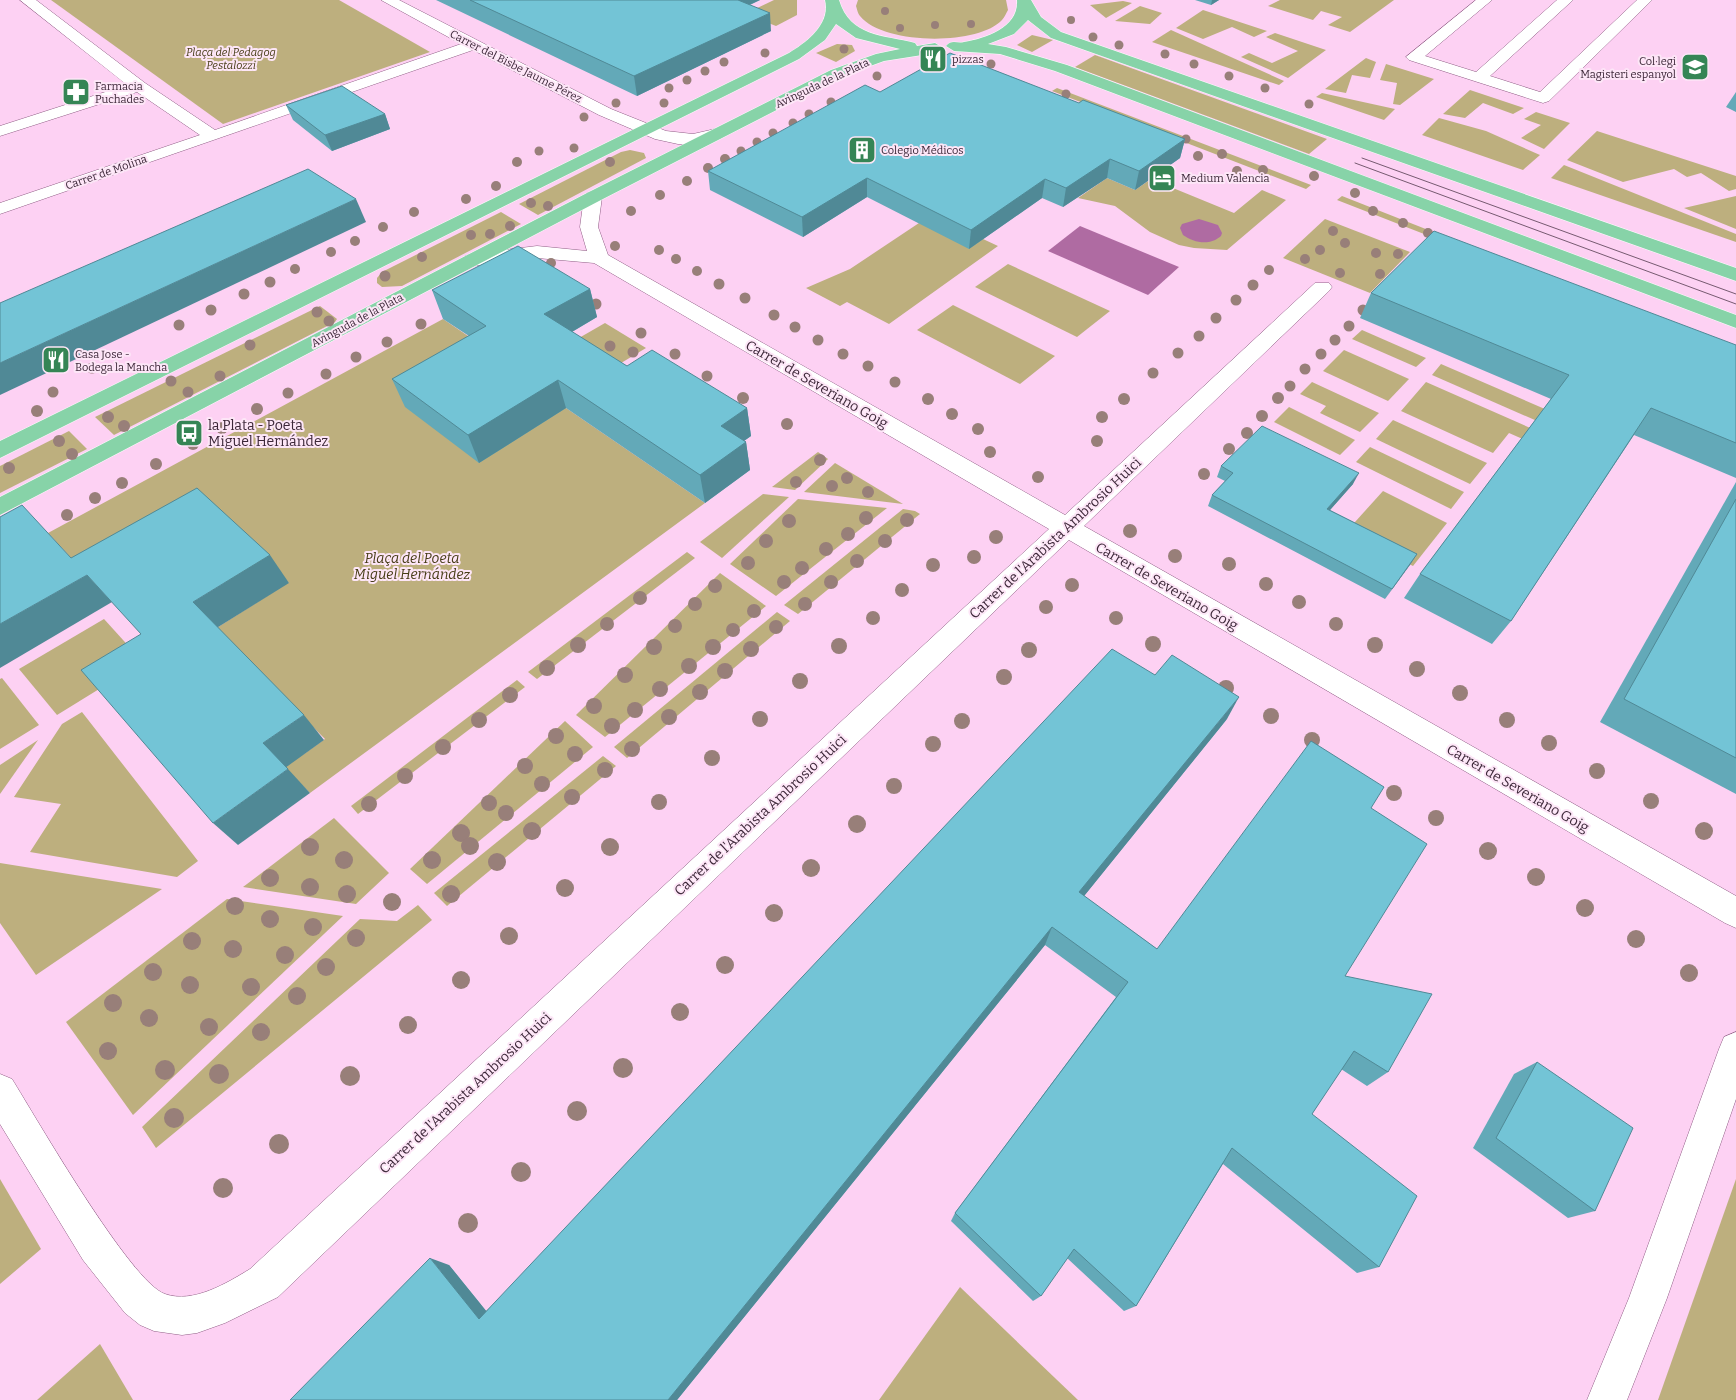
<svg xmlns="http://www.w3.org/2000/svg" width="1736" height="1400" viewBox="0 0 1736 1400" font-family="Bitter,serif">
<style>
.green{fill:#bdaf7e}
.water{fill:#af6ba2}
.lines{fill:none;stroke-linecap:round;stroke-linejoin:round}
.minor-casing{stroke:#905f86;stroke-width:1}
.major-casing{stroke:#fff;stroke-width:1}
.minor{fill:#fff;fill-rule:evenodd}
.major{fill:#87d3a8;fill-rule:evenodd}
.tram{stroke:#765a70;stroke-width:1}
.tree{fill:#987f79}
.wall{fill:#63a9b8}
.shaded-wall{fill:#508996}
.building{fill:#73c4d6;stroke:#508996}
.labels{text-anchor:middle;stroke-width:4;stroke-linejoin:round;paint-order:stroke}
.far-park-label{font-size:11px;font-style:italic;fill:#463c16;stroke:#fde6f7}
.far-poi-label{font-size:11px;fill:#3c2738;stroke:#fde6f7;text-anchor:start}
.far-street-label{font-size:11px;fill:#3c2738;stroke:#fde6f7}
.street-label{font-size:14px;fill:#3c2738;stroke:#fde6f7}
.poi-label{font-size:14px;fill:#3c2738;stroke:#fde6f7;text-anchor:start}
.park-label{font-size:14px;font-style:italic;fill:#463c16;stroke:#fde6f7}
</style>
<rect width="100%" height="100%" fill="#fdd1f3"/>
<g class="green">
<path d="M51 0H339L430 52 223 124Z"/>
<path d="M774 0H797V15L776 26 745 14Z"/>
<path d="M858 0H1006L1008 10C1006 13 1005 17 1002 20 978 46 883 45 860 16 858 14 857 9 856 6Z"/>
<path d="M1280 0H1394L1350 32 1328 25 1342 17 1321 11 1313 20 1268 6Z"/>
<path d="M1123 1 1132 3 1106 18 1090 5Z"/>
<path d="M1140 6 1162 13 1150 24 1115 21Z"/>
<path d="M1203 10 1267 31 1254 37 1232 27 1203 39 1176 28Z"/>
<path d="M1171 30 1284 81 1279 85 1152 42Z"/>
<path d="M1275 33 1326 50 1288 78 1241 57 1249 53 1272 63 1298 51 1266 37Z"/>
<path d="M1032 35 1053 40 1032 52 1017 45Z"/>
<path d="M837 44 852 45 855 51 836 62 816 53Z"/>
<path d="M1095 55 1327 139 1309 154 1075 67Z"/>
<path d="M1366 58 1376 62 1370 78 1352 75 1346 93 1325 89Z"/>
<path d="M1386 64 1434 79 1400 105 1393 104 1397 83 1380 80Z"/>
<path d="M1057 88 1311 185 1306 189 1052 91Z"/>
<path d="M1470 90 1524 108 1513 114 1483 103 1465 118 1443 114Z"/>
<path d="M1322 93 1395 109 1384 120 1316 97Z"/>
<path d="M1536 112 1570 123 1544 149 1521 138 1541 125 1524 119Z"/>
<path d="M1439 118 1486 131 1540 155 1523 170 1422 135Z"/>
<path d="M1597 131 1736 176V189L1729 191 1701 173 1687 177 1674 169 1623 182 1567 160Z"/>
<path d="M630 150 644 153 646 158 538 215 519 204 621 152Z"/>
<path d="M1564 165 1736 234V242L1551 178Z"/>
<path d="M1107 178 1135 190 1151 179 1234 213 1262 190 1286 200 1227 250 1194 248 1179 245 1150 232 1115 206 1078 198Z"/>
<path d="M1342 196 1446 237 1442 241 1337 200Z"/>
<path d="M1736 196V229L1684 208Z"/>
<path d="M501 212 521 224 402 286 382 287 377 283V278L382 272Z"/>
<path d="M1325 219 1410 252 1370 293 1283 258Z"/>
<path d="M919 223 983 239 998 246 889 324 847 302 840 306 806 288 850 269Z"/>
<path d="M1008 264 1110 311 1077 337 975 287Z"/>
<path d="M953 305 1055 356 1020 384 917 330Z"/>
<path d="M320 306 337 319 335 322 114 435 95 417Z"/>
<path d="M443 319 496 355 566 408 705 503 310 793 282 765 304 754 325 739 302 716 177 653 289 582 96 585 48 533Z"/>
<path d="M605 323 646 348 573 392 532 365Z"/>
<path d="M1362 330 1426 358 1416 367 1352 339Z"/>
<path d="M1344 350 1409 379 1388 401 1323 371Z"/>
<path d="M1441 364 1568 419 1560 431 1432 375Z"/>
<path d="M1312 382 1379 413 1360 432 1320 413 1326 406 1300 394Z"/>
<path d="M1426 382 1553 438 1545 449 1509 433 1493 453 1401 411Z"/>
<path d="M1289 407 1355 440 1340 455 1274 422Z"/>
<path d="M1393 420 1487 463 1470 484 1376 439Z"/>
<path d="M69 431 87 449 0 493V466Z"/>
<path d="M1370 447 1464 492 1451 509 1356 462Z"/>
<path d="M818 452 828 459 795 490 772 487Z"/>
<path d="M835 463 903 504 804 492Z"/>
<path d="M1383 491 1447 523 1413 566 1346 532Z"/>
<path d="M763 494 789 497 722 558 700 542Z"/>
<path d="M798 499 887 508 776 596 730 564Z"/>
<path d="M903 509 915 511 920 514 798 614 784 605Z"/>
<path d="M687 552 695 558 537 679 528 672Z"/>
<path d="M720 573 766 606 605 737 576 715Z"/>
<path d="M777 612 790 621 627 758 614 747Z"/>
<path d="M104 619 143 662 57 715 19 669Z"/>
<path d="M2 678 39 725 0 749V679Z"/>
<path d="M517 680 525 687 358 814 351 806Z"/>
<path d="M82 712 198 861 177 877 30 852 61 804 14 797 62 724Z"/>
<path d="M565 721 593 747 427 884 410 869Z"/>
<path d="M38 740 0 794V765Z"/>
<path d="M603 756 616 766 447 906 434 893Z"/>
<path d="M334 818 389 873 356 904 243 887Z"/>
<path d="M0 863 162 889 36 975 0 923Z"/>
<path d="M227 899 343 916 133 1115 66 1022Z"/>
<path d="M418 905 432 920 156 1148 142 1127 360 919 397 921Z"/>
<path d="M0 1179 41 1249 0 1284Z"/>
<path d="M1736 1179V1400H1658Z"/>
<path d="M960 1287 1078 1400H879Z"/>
<path d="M100 1344 133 1400H37Z"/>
</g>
<g class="water">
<path d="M1199 219 1218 225 1222 233 1221 236C1210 246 1194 243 1183 235L1180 228 1182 224Z"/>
<path d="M1080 226 1179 267 1148 295 1048 251Z"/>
</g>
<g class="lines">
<defs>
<g id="minor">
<path d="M20 0H36L145 83 215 130 461 44 381 0H399L611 109 666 131 693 134 715 129 721 130 723 134 721 138 693 144H678L655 139 599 115 473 50 0 214V203L200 135 137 92 0 136V126L127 85Z"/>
<path d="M1476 0H1492L1425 56 1476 72 1557 0H1573L1490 76 1540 92 1637 0H1652L1549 101 1543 103 1409 60 1406 57Z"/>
<path d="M593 192 599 193 602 197 598 227 608 255 1065 515 1315 283H1329L1332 287 1329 291 1084 526 1736 896V928L1725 923 1069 540 278 1297 225 1323 197 1333 182 1335 154 1331 140 1325 125 1313 83 1260 0 1124V1074L12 1079C35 1116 131 1283 165 1294 193 1304 227 1283 250 1269L1049 529 594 263 537 258 472 266 465 264 462 260 465 256 472 254 537 246 587 251 580 227 584 197 587 193Z"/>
<path d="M1736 1032V1099L1667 1298 1627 1400H1587L1629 1298 1719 1049 1724 1037Z"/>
</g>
<g id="major">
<path d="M825 0H839C850 37 884 35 915 43L917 46 935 43 943 48 935 53 884 61 843 76 599 201 0 515V497L587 193 831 70 876 54 900 49 856 38 836 24 825 40 799 59 0 458V441L789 53C807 42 831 24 825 0Z"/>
<path d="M1017 0H1031L1041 17 1061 32 1736 268V281L1051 38 1028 20 1014 34 988 44 1006 47 1067 65 1736 315V328L1055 71 1000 54 954 51 946 46C952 39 957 44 964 42 987 38 1019 27 1017 0Z"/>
</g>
</defs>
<use href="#minor" class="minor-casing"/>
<use href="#major" class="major-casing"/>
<use href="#minor" class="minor"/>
<use href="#major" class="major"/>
<g class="tram">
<path d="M1362 158 1736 294"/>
<path d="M1355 163 1736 304"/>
</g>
</g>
<g class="tree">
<circle cx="885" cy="11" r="4"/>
<circle cx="1071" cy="20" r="4"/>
<circle cx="971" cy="24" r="4"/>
<circle cx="935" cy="25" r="4"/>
<circle cx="900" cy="28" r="4"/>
<circle cx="1093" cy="37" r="4.5"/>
<circle cx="1119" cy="45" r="4.5"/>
<circle cx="844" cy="49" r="4.5"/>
<circle cx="765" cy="53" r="4.5"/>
<circle cx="1165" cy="54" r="4.5"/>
<circle cx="724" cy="62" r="4.5"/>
<circle cx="991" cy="64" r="4.5"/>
<circle cx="1194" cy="64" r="4.5"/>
<circle cx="705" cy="71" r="4.5"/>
<circle cx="877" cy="76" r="4.5"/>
<circle cx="1229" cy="76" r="4.5"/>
<circle cx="687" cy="80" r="4.5"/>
<circle cx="669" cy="88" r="4.5"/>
<circle cx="1265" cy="88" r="4.5"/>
<circle cx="1066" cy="94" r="4.5"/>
<circle cx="831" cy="102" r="4.5"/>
<circle cx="616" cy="103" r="4.5"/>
<circle cx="664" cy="103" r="4.5"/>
<circle cx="1309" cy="104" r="4.5"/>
<circle cx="809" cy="114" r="4.5"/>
<circle cx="584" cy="117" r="4.5"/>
<circle cx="793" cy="123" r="4.5"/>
<circle cx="773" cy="133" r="4.5"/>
<circle cx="1186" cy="139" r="4.5"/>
<circle cx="757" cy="142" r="4.5"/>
<circle cx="574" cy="148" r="4.5"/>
<circle cx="539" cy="151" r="4.5"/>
<circle cx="741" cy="151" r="4.5"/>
<circle cx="1222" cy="154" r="5"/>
<circle cx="1198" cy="156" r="5"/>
<circle cx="725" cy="159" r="5"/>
<circle cx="517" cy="162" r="5"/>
<circle cx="610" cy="162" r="5"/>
<circle cx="708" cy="168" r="5"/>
<circle cx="1263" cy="170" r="5"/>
<circle cx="1237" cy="171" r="5"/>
<circle cx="1314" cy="176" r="5"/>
<circle cx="687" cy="181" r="5"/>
<circle cx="496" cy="186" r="5"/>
<circle cx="1355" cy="193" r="5"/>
<circle cx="660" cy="195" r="5"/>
<circle cx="466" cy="199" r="5"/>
<circle cx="531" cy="203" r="5"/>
<circle cx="548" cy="206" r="5"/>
<circle cx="631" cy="211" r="5"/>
<circle cx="1373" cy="211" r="5"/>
<circle cx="414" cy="212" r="5"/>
<circle cx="1403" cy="223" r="5"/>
<circle cx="510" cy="226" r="5"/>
<circle cx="383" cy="227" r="5"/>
<circle cx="1333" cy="231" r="5"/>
<circle cx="1428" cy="233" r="5"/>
<circle cx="490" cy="234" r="5"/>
<circle cx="471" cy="235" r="5"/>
<circle cx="355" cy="241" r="5"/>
<circle cx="1345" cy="243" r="5"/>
<circle cx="615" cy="246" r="5"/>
<circle cx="659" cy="250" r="5"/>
<circle cx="1320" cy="250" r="5"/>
<circle cx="331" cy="252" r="5"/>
<circle cx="1376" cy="253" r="5"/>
<circle cx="1398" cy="254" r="5"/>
<circle cx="422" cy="257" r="5"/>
<circle cx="676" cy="259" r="5"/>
<circle cx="1305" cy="259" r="5"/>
<circle cx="551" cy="263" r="5"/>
<circle cx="295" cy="269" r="5"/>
<circle cx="1269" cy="270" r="5"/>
<circle cx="697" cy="271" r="5"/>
<circle cx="1340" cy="273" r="5"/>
<circle cx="1380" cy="274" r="5"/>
<circle cx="385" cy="276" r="5.5"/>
<circle cx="270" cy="282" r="5.5"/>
<circle cx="719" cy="284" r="5.5"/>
<circle cx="1253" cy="285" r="5.5"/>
<circle cx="244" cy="294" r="5.5"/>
<circle cx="745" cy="298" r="5.5"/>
<circle cx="1236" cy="300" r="5.5"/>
<circle cx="596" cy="304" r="5.5"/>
<circle cx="211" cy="310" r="5.5"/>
<circle cx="1363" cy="310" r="5.5"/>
<circle cx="317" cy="312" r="5.5"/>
<circle cx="774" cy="315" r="5.5"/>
<circle cx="1216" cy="318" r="5.5"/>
<circle cx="329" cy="321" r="5.5"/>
<circle cx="421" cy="324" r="5.5"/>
<circle cx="179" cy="325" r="5.5"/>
<circle cx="1349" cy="326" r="5.5"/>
<circle cx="795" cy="327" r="5.5"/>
<circle cx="641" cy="333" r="5.5"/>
<circle cx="1199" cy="336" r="5.5"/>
<circle cx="818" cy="340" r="5.5"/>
<circle cx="1335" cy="340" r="5.5"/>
<circle cx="387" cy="342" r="5.5"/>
<circle cx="250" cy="345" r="5.5"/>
<circle cx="610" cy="346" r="5.5"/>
<circle cx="633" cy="352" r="5.5"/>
<circle cx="1178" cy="353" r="5.5"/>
<circle cx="675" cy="354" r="5.5"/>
<circle cx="843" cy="354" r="5.5"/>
<circle cx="1321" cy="354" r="5.5"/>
<circle cx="356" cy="357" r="5.5"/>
<circle cx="868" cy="366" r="5.5"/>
<circle cx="92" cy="368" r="5.5"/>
<circle cx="1305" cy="369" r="5.5"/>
<circle cx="1153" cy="373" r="5.5"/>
<circle cx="326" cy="374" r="5.5"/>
<circle cx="220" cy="376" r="5.5"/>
<circle cx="707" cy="376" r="5.5"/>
<circle cx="171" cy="381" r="5.5"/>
<circle cx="895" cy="382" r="5.5"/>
<circle cx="1290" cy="386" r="5.5"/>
<circle cx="53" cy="392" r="5.5"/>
<circle cx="188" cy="392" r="5.5"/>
<circle cx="288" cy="393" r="5.5"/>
<circle cx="743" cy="398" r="6"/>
<circle cx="1278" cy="398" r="6"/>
<circle cx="928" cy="399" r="6"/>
<circle cx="1124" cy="399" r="6"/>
<circle cx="257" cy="409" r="6"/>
<circle cx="37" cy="411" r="6"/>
<circle cx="952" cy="414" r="6"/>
<circle cx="1262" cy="416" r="6"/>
<circle cx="108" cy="417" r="6"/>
<circle cx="1102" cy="417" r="6"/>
<circle cx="787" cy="424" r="6"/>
<circle cx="124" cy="426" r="6"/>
<circle cx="222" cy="428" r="6"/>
<circle cx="978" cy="429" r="6"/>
<circle cx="1247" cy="433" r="6"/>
<circle cx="59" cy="441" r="6"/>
<circle cx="1097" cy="441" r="6"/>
<circle cx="193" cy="444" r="6"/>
<circle cx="1229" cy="449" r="6"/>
<circle cx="990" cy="452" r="6"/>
<circle cx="72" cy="454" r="6"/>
<circle cx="820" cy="460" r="6"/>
<circle cx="156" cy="464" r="6"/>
<circle cx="9" cy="468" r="6"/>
<circle cx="1204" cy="474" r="6"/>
<circle cx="1038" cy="477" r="6"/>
<circle cx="847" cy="478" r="6"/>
<circle cx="796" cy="482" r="6"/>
<circle cx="122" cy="483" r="6"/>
<circle cx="832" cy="486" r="6"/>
<circle cx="868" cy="492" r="6"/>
<circle cx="95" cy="498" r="6"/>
<circle cx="67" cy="515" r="6"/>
<circle cx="866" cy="518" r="7"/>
<circle cx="907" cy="520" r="7"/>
<circle cx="789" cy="521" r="7"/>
<circle cx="1130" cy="531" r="7"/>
<circle cx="848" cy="534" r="7"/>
<circle cx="996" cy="537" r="7"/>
<circle cx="766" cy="541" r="7"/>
<circle cx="885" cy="541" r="7"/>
<circle cx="826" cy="549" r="7"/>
<circle cx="1175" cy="556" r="7"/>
<circle cx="974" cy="557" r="7"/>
<circle cx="857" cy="561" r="7"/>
<circle cx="748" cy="563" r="7"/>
<circle cx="1229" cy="564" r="7"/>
<circle cx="933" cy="565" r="7"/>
<circle cx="802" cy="568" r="7"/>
<circle cx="784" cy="582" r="7"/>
<circle cx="831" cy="582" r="7"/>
<circle cx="1266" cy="584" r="7"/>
<circle cx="1072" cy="585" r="7"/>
<circle cx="715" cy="586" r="7"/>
<circle cx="902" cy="590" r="7"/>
<circle cx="640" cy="598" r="7"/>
<circle cx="1299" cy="602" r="7"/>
<circle cx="695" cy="604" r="7"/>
<circle cx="805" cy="604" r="7"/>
<circle cx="1046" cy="607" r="7"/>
<circle cx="754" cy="611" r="7"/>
<circle cx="873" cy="618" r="7"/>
<circle cx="1116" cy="618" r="7"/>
<circle cx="607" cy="624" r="7"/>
<circle cx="1336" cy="624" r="7"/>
<circle cx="675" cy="626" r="7"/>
<circle cx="776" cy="627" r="7"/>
<circle cx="733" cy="630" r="7"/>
<circle cx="1153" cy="644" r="8"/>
<circle cx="578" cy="645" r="8"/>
<circle cx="1375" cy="645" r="8"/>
<circle cx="839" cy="646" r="8"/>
<circle cx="654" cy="647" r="8"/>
<circle cx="713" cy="647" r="8"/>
<circle cx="751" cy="649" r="8"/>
<circle cx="1029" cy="650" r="8"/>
<circle cx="689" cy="666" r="8"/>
<circle cx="547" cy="668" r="8"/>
<circle cx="1417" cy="669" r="8"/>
<circle cx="725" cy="671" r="8"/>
<circle cx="625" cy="675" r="8"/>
<circle cx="1004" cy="677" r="8"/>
<circle cx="800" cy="681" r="8"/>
<circle cx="1226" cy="688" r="8"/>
<circle cx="660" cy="689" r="8"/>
<circle cx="700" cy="692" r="8"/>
<circle cx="1460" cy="693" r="8"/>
<circle cx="510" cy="695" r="8"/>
<circle cx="594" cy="706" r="8"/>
<circle cx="635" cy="710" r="8"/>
<circle cx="1271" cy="716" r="8"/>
<circle cx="669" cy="717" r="8"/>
<circle cx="760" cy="719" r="8"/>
<circle cx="479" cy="720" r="8"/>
<circle cx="1507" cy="720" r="8"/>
<circle cx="962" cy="721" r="8"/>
<circle cx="612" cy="726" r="8"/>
<circle cx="556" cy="736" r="8"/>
<circle cx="1312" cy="740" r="8"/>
<circle cx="1549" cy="743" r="8"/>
<circle cx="933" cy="744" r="8"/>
<circle cx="443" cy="747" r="8"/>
<circle cx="632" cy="749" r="8"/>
<circle cx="575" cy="754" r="8"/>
<circle cx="712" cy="758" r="8"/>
<circle cx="525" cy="766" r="8"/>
<circle cx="605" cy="770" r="8"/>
<circle cx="1597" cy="771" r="8"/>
<circle cx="405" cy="776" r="8"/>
<circle cx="542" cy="784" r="8"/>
<circle cx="894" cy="786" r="8"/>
<circle cx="1394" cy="793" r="8"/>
<circle cx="572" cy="797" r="8"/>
<circle cx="1651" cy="801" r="8"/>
<circle cx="659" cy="802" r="8"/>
<circle cx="489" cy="803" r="8"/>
<circle cx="369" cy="804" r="8"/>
<circle cx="506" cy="813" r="8"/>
<circle cx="1436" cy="818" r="8"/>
<circle cx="857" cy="824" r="9"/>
<circle cx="532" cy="831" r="9"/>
<circle cx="1704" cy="831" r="9"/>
<circle cx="461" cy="833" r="9"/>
<circle cx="470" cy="846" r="9"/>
<circle cx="310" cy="847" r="9"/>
<circle cx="610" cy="847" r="9"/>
<circle cx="1488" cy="851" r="9"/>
<circle cx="344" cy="860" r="9"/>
<circle cx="432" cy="860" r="9"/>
<circle cx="497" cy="862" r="9"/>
<circle cx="811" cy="868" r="9"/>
<circle cx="1536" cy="877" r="9"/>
<circle cx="270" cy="878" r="9"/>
<circle cx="310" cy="887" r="9"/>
<circle cx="565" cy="888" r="9"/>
<circle cx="347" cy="894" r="9"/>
<circle cx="451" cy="894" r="9"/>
<circle cx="392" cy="902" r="9"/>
<circle cx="235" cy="906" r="9"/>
<circle cx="1585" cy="908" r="9"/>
<circle cx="774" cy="913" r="9"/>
<circle cx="270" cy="919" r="9"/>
<circle cx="313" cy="927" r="9"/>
<circle cx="509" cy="936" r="9"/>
<circle cx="356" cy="938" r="9"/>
<circle cx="1636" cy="939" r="9"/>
<circle cx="192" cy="941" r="9"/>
<circle cx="233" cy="949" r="9"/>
<circle cx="285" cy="955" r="9"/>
<circle cx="725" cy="965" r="9"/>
<circle cx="326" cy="967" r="9"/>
<circle cx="153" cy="972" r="9"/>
<circle cx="1689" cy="973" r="9"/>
<circle cx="461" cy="980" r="9"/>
<circle cx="190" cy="985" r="9"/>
<circle cx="251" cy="987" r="9"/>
<circle cx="297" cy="996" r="9"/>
<circle cx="113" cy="1003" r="9"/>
<circle cx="680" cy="1012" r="9"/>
<circle cx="149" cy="1018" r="9"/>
<circle cx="408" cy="1025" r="9"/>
<circle cx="209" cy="1027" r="9"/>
<circle cx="261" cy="1032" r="9"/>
<circle cx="108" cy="1051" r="9"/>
<circle cx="623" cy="1068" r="10"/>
<circle cx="165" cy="1070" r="10"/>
<circle cx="219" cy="1074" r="10"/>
<circle cx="350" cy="1076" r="10"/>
<circle cx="577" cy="1111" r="10"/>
<circle cx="174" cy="1118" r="10"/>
<circle cx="279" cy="1144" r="10"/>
<circle cx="521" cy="1172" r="10"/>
<circle cx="223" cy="1188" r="10"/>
<circle cx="468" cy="1223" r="10"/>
</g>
<g class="wall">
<path d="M436 0H760L750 5 771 31 637 96Z"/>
<path d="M1195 0H1219L1211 5Z"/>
<path d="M1736 92V112L1726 107Z"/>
<path d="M1079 103 1185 139 1180 158 1135 190 1107 178 1063 207 1042 198 969 249 867 197 803 237 710 190 708 171Z"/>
<path d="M286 105 385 114 390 129 332 151 293 120Z"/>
<path d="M590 289 597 317 572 332 627 366 747 408 751 436 744 441 746 442 750 470 705 503 566 408 479 463 405 407 392 379 469 336 443 319 432 290Z"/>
<path d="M1371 293 1736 345V478L1634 435 1511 621 1492 644 1404 598 1420 574 1551 399 1360 318Z"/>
<path d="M1221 466 1353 484 1330 510 1417 554 1385 599 1208 506 1212 495 1225 481 1217 477Z"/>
<path d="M1736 482V794L1600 722Z"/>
<path d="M1227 719 1084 896 1157 949 1371 808 1345 976 1388 1072 1367 1086 1341 1069 1312 1114 1379 1267 1357 1273 1223 1164 1136 1306 1124 1311 1067 1258 1041 1296 1033 1301 951 1221 955 1213 1116 997 1045 945 677 1400H290L449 1265 486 1311Z"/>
<path d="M1537 1062 1595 1211 1568 1218 1473 1148 1514 1074Z"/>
</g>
<g class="shaded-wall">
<path d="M728 0H760L729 14Z"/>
<path d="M1212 0H1219L1211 5Z"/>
<path d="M770 13 771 31 637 96 634 76Z"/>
<path d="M385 114 390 129 332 151 325 135Z"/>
<path d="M1185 139 1180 158 1135 190 1139 171Z"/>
<path d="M1110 159 1107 178 1063 207 1066 188Z"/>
<path d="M867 178V197L803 237 802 217Z"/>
<path d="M1045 179 1042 198 969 249 971 230Z"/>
<path d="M356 199 366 222 0 395V363Z"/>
<path d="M590 289 597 317 553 343 544 314Z"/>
<path d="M558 380 566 408 479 463 468 435Z"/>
<path d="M747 408 751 436 725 454 721 426Z"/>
<path d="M746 442 750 470 705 503 700 475Z"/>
<path d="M1359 473 1353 484 1322 519 1327 509Z"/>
<path d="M1417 554 1410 565 1385 599 1392 589Z"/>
<path d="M270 555 289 583 215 629 193 602Z"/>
<path d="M87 575 112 602 0 668V624Z"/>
<path d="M1239 697 1227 719 1072 911 1079 892Z"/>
<path d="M304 715 324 740 285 768 263 743Z"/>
<path d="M288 769 310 793 238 845 213 823Z"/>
<path d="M1052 927 1045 945 677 1400H668Z"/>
<path d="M430 1258 449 1265 496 1323 479 1319Z"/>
</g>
<g class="building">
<path d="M470 0H738L770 13 634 76Z"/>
<path d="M950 53 1079 103 1083 100 1185 139 1139 171 1110 159 1066 188 1045 179 971 230 867 178 802 217 708 171 865 85 880 92Z"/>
<path d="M342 86 385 114 325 135 286 105Z"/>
<path d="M308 169 356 199 0 363V303Z"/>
<path d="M1434 231 1736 345V443L1651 408 1511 621 1420 574 1569 375 1371 293Z"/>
<path d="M518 246 590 289 544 314 627 366 652 350 747 408 721 426 746 442 700 475 558 380 468 435 392 379 486 326 432 290Z"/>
<path d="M1262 426 1359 473 1327 509 1417 554 1392 589 1212 495 1233 473 1221 466Z"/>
<path d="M197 488 270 555 193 602 304 715 263 743 288 769 213 823 81 670 141 634 87 575 0 624V517L22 505 71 558Z"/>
<path d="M1736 499V758L1624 699Z"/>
<path d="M1112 649 1155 675 1172 655 1239 697 1079 892 1157 949 1311 741 1384 787 1371 808 1427 844 1345 976 1432 994 1388 1072 1354 1051 1312 1114 1417 1196 1379 1267 1232 1148 1136 1306 1074 1249 1041 1296 955 1213 1128 982 1052 927 668 1400H290L430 1258 479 1319Z"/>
<path d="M1537 1062 1633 1128 1595 1211 1496 1138Z"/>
</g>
<defs>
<symbol id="restaurant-square" viewBox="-11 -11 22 22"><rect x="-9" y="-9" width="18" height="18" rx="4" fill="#358555" stroke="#fde6f7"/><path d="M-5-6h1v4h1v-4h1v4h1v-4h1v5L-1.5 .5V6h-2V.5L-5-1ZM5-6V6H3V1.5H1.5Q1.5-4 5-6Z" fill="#fff"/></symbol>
<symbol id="school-square" viewBox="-11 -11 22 22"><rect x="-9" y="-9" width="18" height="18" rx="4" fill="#358555" stroke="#fde6f7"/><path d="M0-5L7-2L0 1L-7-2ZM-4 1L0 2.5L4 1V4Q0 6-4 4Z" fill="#fff"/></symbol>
<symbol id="pharmacy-square" viewBox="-11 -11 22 22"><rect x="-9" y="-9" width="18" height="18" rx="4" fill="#358555" stroke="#fde6f7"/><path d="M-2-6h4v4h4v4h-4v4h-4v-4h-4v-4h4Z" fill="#fff"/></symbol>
<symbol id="building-square" viewBox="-11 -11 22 22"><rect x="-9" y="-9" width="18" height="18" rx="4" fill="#358555" stroke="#fde6f7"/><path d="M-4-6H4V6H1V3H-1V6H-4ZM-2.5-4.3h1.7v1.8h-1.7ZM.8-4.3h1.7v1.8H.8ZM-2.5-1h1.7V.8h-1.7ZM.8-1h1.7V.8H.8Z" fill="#fff"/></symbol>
<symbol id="hotel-square" viewBox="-11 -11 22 22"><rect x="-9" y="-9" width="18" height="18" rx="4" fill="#358555" stroke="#fde6f7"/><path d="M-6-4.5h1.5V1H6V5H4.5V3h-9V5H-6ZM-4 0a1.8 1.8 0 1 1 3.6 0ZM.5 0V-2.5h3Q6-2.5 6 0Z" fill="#fff"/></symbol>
<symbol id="bus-square" viewBox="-11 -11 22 22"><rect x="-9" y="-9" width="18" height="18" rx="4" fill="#358555" stroke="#fde6f7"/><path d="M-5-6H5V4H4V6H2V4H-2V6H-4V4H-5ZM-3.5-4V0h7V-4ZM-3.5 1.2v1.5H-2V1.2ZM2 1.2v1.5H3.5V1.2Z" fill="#fff"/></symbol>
</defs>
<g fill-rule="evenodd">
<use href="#restaurant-square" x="917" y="43" width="32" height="32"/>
<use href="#school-square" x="1679" y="51" width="32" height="32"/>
<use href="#pharmacy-square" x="60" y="76" width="32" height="32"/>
<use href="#building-square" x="846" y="134" width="32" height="32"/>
<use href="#hotel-square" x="1146" y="162" width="32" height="32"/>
<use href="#restaurant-square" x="40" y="344" width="32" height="32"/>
<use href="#bus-square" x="173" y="417" width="32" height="32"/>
</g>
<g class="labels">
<g class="far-park-label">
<text x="231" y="56">Plaça del Pedagog<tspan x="231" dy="13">Pestalozzi</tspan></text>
</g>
<g class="far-poi-label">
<text x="952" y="63">pizzas</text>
<text x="1676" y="65" text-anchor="end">Col·legi<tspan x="1676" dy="13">Magisteri espanyol</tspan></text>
<text x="95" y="90">Farmacia<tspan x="95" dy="13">Puchades</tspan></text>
<text x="881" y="154">Colegio Médicos</text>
<text x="1181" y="182">Medium Valencia</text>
<text x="75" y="358">Casa Jose -<tspan x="75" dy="13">Bodega la Mancha</tspan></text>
</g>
<g class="far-street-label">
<text transform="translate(516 66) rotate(27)" y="4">Carrer del Bisbe Jaume Pérez</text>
<text transform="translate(822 83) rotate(-25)" y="4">Avinguda de la Plata</text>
<text transform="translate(106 172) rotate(-19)" y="4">Carrer de Molina</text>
<text transform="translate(357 320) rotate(-28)" y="4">Avinguda de la Plata</text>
</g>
<g class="street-label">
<text transform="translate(817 384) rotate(30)" y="5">Carrer de Severiano Goig</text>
<text transform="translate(1055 538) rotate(-43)" y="5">Carrer de l'Arabista Ambrosio Huici</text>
<text transform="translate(1167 586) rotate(30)" y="5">Carrer de Severiano Goig</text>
<text transform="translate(1518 788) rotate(30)" y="5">Carrer de Severiano Goig</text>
<text transform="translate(760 815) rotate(-43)" y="5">Carrer de l'Arabista Ambrosio Huici</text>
<text transform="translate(465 1093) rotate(-43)" y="5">Carrer de l'Arabista Ambrosio Huici</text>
</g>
<g class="poi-label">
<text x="208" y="430">la Plata - Poeta<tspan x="208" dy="16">Miguel Hernández</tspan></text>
</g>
<g class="park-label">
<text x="412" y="563">Plaça del Poeta<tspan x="412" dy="16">Miguel Hernández</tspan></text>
</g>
</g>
</svg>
